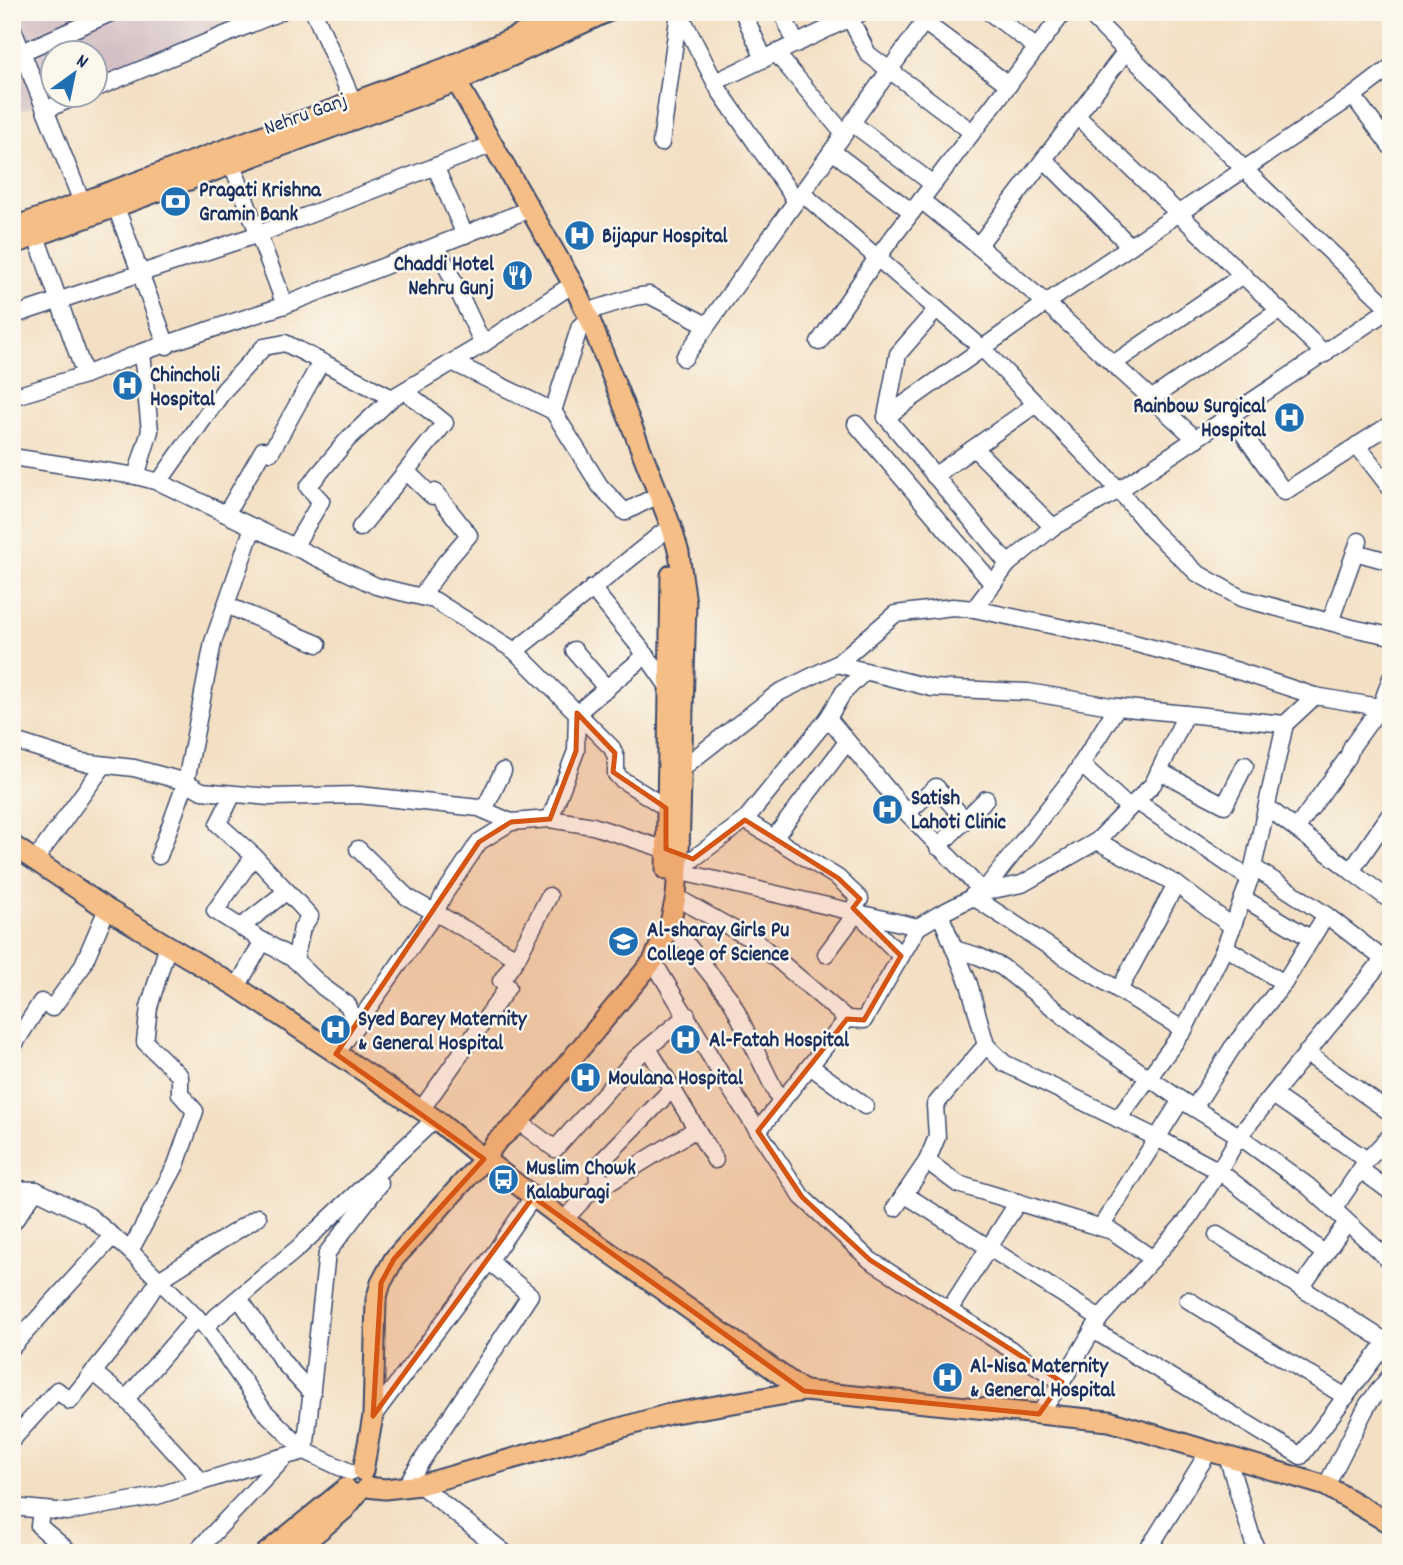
<svg xmlns="http://www.w3.org/2000/svg" width="1403" height="1565" viewBox="0 0 1403 1565" font-family="Dekko,sans-serif">
<style>
.industrial{fill:#d2bec3}
.lines{fill:none;stroke-linecap:round;stroke-linejoin:round}
.minor-casing{stroke:#3b496d;stroke-width:19}
.major-casing{stroke:#3b496d;stroke-width:23}
.minor{stroke:#fff;stroke-width:16}
.major{stroke:#f6be87;stroke-width:19}
.marked{fill:#d45514;fill-opacity:0.2;stroke:#d45514;stroke-width:5;stroke-linejoin:round}
.labels{text-anchor:middle;stroke-width:5;stroke-linejoin:round;paint-order:stroke}
.street-label{font-size:21px;fill:#1b2f5e;stroke:#fbf7ec}
.poi-label{font-size:21px;font-weight:bold;fill:#1b2f5e;stroke:#fbf7ec;text-anchor:start}
</style>
<rect width="100%" height="100%" fill="#fbf7ec"/>
<filter id="ink" filterUnits="userSpaceOnUse"><feTurbulence type="fractalNoise" baseFrequency=".0143" numOctaves="2"/><feDisplacementMap in="SourceGraphic" scale="14" xChannelSelector="R" yChannelSelector="G"/><feConvolveMatrix kernelMatrix="1 2 1 2 8 2 1 2 1" color-interpolation-filters="sRGB"/></filter>
<filter id="wash" filterUnits="userSpaceOnUse"><feTurbulence type="fractalNoise" baseFrequency=".00686" numOctaves="4" result="noise"/><feDisplacementMap in="SourceGraphic" scale="28" xChannelSelector="R" yChannelSelector="G"/><feGaussianBlur stdDeviation="1.57" result="paint"/><feColorMatrix in="noise" values="0 0 0 0 0 0 0 0 0 0 0 0 0 0 0 0 0 1.4 0 .05"/><feComposite in="paint" operator="in"/></filter>
<g filter="url(#wash)">
<rect width="100%" height="100%" fill="#f3dfc3"/>
<path class="industrial" d="M12 12H261L95 81 94 52H52V94L61 95 12 114Z"/>
</g>
<g filter="url(#ink)">
<g class="lines">
<defs>
<g id="minor">
<path d="M314 12 358 113"/>
<path d="M679 12 719 90 796 201"/>
<path d="M743 12 764 59"/>
<path d="M782 12 796 44"/>
<path d="M847 12 868 54 972 132"/>
<path d="M989 12 1037 48"/>
<path d="M1087 12 1244 169 1390 309"/>
<path d="M924 22 1009 85"/>
<path d="M12 27 82 202"/>
<path d="M1126 51 978 246 1046 303 1196 439"/>
<path d="M22 52 113 12"/>
<path d="M776 53 844 134"/>
<path d="M715 82 863 12"/>
<path d="M94 89 280 12"/>
<path d="M1353 96 1391 147"/>
<path d="M45 110 82 94"/>
<path d="M1077 116 1325 354"/>
<path d="M852 123 933 184"/>
<path d="M661 143 679 12"/>
<path d="M832 151 912 212"/>
<path d="M1044 159 1130 246"/>
<path d="M232 164 285 305"/>
<path d="M435 166 465 235"/>
<path d="M802 193 982 348 1119 490 1152 530 1197 573 1241 598 1352 628 1391 636"/>
<path d="M921 200 978 246"/>
<path d="M116 207 167 346"/>
<path d="M36 236 85 375"/>
<path d="M437 246 483 344"/>
<path d="M586 312 634 297 649 295 707 325"/>
<path d="M12 316 259 234 491 145"/>
<path d="M819 342 877 258 1064 12"/>
<path d="M684 358 931 12"/>
<path d="M452 362 553 411 580 326"/>
<path d="M1113 364 1243 275"/>
<path d="M12 397 85 375 142 352 285 305 530 209"/>
<path d="M1151 399 1280 310"/>
<path d="M553 411 600 486 625 512 658 495"/>
<path d="M1231 416 1284 492 1391 424"/>
<path d="M886 417 898 354 937 309"/>
<path d="M856 424 993 584"/>
<path d="M1357 445 1391 489"/>
<path d="M974 448 1053 527"/>
<path d="M12 457 136 476 159 482 376 586 434 600 515 651 612 748 616 758V774L621 779 666 808"/>
<path d="M407 472 432 496 435 492 469 535 445 563 422 595"/>
<path d="M136 476 150 431 142 352"/>
<path d="M934 476 1036 404"/>
<path d="M159 482 224 390 264 347 285 343 392 398 483 344 564 290"/>
<path d="M226 514 263 450 271 452 321 362"/>
<path d="M360 528 445 423 405 391"/>
<path d="M294 547 321 501 308 487 348 439 392 398"/>
<path d="M1355 552 1391 562"/>
<path d="M1008 564 886 417 1046 303 1353 96 1391 67"/>
<path d="M592 588 646 655"/>
<path d="M226 605 318 644"/>
<path d="M974 609 1008 564 1053 527 1119 490 1391 308"/>
<path d="M1330 622 1359 541"/>
<path d="M574 650 607 689"/>
<path d="M515 651 662 533"/>
<path d="M837 664 895 614 953 607 974 609 1126 641 1238 671 1315 696"/>
<path d="M828 718 907 813 983 892 1022 884 1097 841 1153 784 1186 714"/>
<path d="M12 740 81 762 134 768 186 782 213 642 253 527"/>
<path d="M1081 764 1129 808"/>
<path d="M681 769 778 693 837 664 932 688 1028 692 1117 707 1285 724 1315 696 1391 709"/>
<path d="M1159 771 1225 805 1245 765"/>
<path d="M233 794 218 824 254 856 310 916 302 928 295 960 263 941 237 987"/>
<path d="M1136 801 1250 879"/>
<path d="M1267 807 1354 873"/>
<path d="M484 810 503 771"/>
<path d="M907 813 936 787 965 820"/>
<path d="M1391 813 1351 871 1391 901"/>
<path d="M550 819 593 826 676 853"/>
<path d="M745 820 828 718 843 693 865 671"/>
<path d="M1296 829 1348 757 1352 746 1381 706 1391 678"/>
<path d="M774 838 847 742"/>
<path d="M1097 841 1176 884"/>
<path d="M938 847 986 799"/>
<path d="M358 849 407 897 517 958 549 896"/>
<path d="M159 856 186 782 202 791 270 797 359 795 479 808 511 822 550 819 576 751 577 713 646 655 669 688"/>
<path d="M254 856 215 911 263 941"/>
<path d="M35 860 104 765"/>
<path d="M1253 867 1326 915"/>
<path d="M677 871 918 927 864 1020 847 1019 758 1131"/>
<path d="M677 871 745 820 838 878 860 899 851 911"/>
<path d="M972 896 1068 959 1184 1030"/>
<path d="M676 897 758 943 847 1019"/>
<path d="M1243 898 1310 938"/>
<path d="M940 914 983 892 1075 774 1117 707"/>
<path d="M670 923 731 1000 781 1103"/>
<path d="M241 927 287 891"/>
<path d="M918 927 940 914 969 984 986 1045 1004 1063 1157 1138 1219 1171 1189 1218 1100 1318 1062 1382"/>
<path d="M1225 947 1284 983 1326 915 1382 958"/>
<path d="M954 949 978 956 1002 967 1090 1037 1181 1100 1239 1136 1219 1171 1325 1254"/>
<path d="M1391 950 1239 1136 1308 1186 1391 1262"/>
<path d="M826 954 857 912 901 956"/>
<path d="M295 960 323 987 348 1005 356 1026"/>
<path d="M653 961 727 1084 802 1197 870 1260 1062 1382 1039 1414"/>
<path d="M1119 990 1176 884 1233 927"/>
<path d="M986 1045 935 1105 937 1137 927 1161 958 1184 1112 1231 1153 1259"/>
<path d="M12 1048 41 1002 52 1008 82 967 107 909"/>
<path d="M648 1048 715 1160"/>
<path d="M1306 1053 1391 1113"/>
<path d="M336 1054 435 913 443 896 479 842 511 822"/>
<path d="M810 1066 865 1106"/>
<path d="M1273 1095 1367 1160 1333 1210"/>
<path d="M1194 1108 1232 1048 1284 983"/>
<path d="M421 1110 508 987 501 981 517 958"/>
<path d="M1118 1119 1184 1030 1225 947 1251 876 1285 724"/>
<path d="M519 1122 555 1149 636 1058 687 1015"/>
<path d="M1367 1160 1391 1135"/>
<path d="M1361 1170 1391 1192"/>
<path d="M598 1184 597 1166 672 1089"/>
<path d="M12 1189 36 1190 89 1216 130 1251 205 1326 264 1411 305 1451"/>
<path d="M904 1194 1100 1318"/>
<path d="M895 1208 927 1161"/>
<path d="M564 1220 598 1184 612 1181 696 1129"/>
<path d="M12 1224 36 1190"/>
<path d="M1101 1227 1181 1100"/>
<path d="M1217 1235 1387 1342"/>
<path d="M130 1251 176 1165 195 1111 180 1094V1076L145 1042 149 1007 168 945"/>
<path d="M1301 1288 1347 1222"/>
<path d="M239 1298 283 1362 312 1394"/>
<path d="M1188 1300 1346 1397"/>
<path d="M949 1310 1018 1202"/>
<path d="M205 1326 298 1248 435 1119"/>
<path d="M1093 1330 1301 1456 1391 1336"/>
<path d="M12 1347 113 1236"/>
<path d="M93 1372 126 1399 197 1317"/>
<path d="M126 1399 202 1482"/>
<path d="M373 1416 489 1261 533 1197"/>
<path d="M12 1440 57 1390 70 1401 120 1339 159 1280 258 1217"/>
<path d="M305 1451 327 1253 380 1184 373 1178"/>
<path d="M1227 1456 1253 1541 1258 1553"/>
<path d="M420 1485 505 1553"/>
<path d="M1326 1486 1368 1404 1391 1375"/>
<path d="M404 1488 530 1295 489 1261"/>
<path d="M12 1507 67 1512 157 1496 271 1460 305 1451 350 1472"/>
<path d="M41 1511 39 1526 71 1553"/>
<path d="M195 1553 283 1459"/>
<path d="M1144 1553 1156 1537 1209 1451"/>
</g>
<g id="major">
<path d="M448 67 573 284 590 320 671 526 679 553 686 603 679 854 676 897 670 923 653 961 519 1122 497 1141 484 1159 564 1220 804 1391"/>
<path d="M12 228 448 67 570 12"/>
<path d="M12 245 456 82 607 12"/>
<path d="M12 845 107 909 237 987 435 1119 484 1159 394 1259 381 1283 376 1300 373 1416 363 1471"/>
<path d="M666 870 671 575"/>
<path d="M367 1487 385 1489 420 1485 669 1414 804 1391 1109 1421 1326 1486 1391 1524"/>
<path d="M266 1553 346 1488"/>
<path d="M292 1553 344 1510 357 1494"/>
</g>
</defs>
<use href="#minor" class="minor-casing"/>
<use href="#major" class="major-casing"/>
<use href="#minor" class="minor"/>
<use href="#major" class="major"/>
</g>
</g>
<path class="marked" d="M577 713 615 753 613 772 666 808V849L693 859 745 820 838 878 860 899 853 908 901 956 864 1020 847 1019 758 1131 802 1197 870 1260 1062 1382 1039 1414 804 1391 533 1197 373 1416 381 1283 394 1259 484 1159 336 1054 479 842 511 822 550 819 576 751Z"/>
<defs>
<symbol id="bank-disc" viewBox="-11 -11 22 22"><circle r="9.5" fill="#1f6fb2" stroke="#fbf7ec"/><path d="M-6-4H6V4H-6ZM0-2.3a2.3 2.3 0 1 0 0 4.6a2.3 2.3 0 1 0 0-4.6Z" fill="#fff"/></symbol>
<symbol id="hospital-disc" viewBox="-11 -11 22 22"><circle r="9.5" fill="#1f6fb2" stroke="#fbf7ec"/><path d="M-5-5h3v3.5h4V-5h3V5h-3V1.5h-4V5h-3Z" fill="#fff"/></symbol>
<symbol id="restaurant-disc" viewBox="-11 -11 22 22"><circle r="9.5" fill="#1f6fb2" stroke="#fbf7ec"/><path d="M-5-6h1v4h1v-4h1v4h1v-4h1v5L-1.5 .5V6h-2V.5L-5-1ZM5-6V6H3V1.5H1.5Q1.5-4 5-6Z" fill="#fff"/></symbol>
<symbol id="university-disc" viewBox="-11 -11 22 22"><circle r="9.5" fill="#1f6fb2" stroke="#fbf7ec"/><path d="M0-5L7-2L0 1L-7-2ZM-4 1L0 2.5L4 1V4Q0 6-4 4Z" fill="#fff"/></symbol>
<symbol id="bus-disc" viewBox="-11 -11 22 22"><circle r="9.5" fill="#1f6fb2" stroke="#fbf7ec"/><path d="M-5-6H5V4H4V6H2V4H-2V6H-4V4H-5ZM-3.5-4V0h7V-4ZM-3.5 1.2v1.5H-2V1.2ZM2 1.2v1.5H3.5V1.2Z" fill="#fff"/></symbol>
</defs>
<g fill-rule="evenodd">
<use href="#bank-disc" x="158" y="184" width="35" height="35"/>
<use href="#hospital-disc" x="562" y="218" width="35" height="35"/>
<use href="#restaurant-disc" x="500" y="258" width="35" height="35"/>
<use href="#hospital-disc" x="110" y="368" width="35" height="35"/>
<use href="#hospital-disc" x="1272" y="400" width="35" height="35"/>
<use href="#hospital-disc" x="870" y="792" width="35" height="35"/>
<use href="#university-disc" x="606" y="924" width="35" height="35"/>
<use href="#hospital-disc" x="318" y="1012" width="35" height="35"/>
<use href="#hospital-disc" x="668" y="1022" width="35" height="35"/>
<use href="#hospital-disc" x="568" y="1060" width="35" height="35"/>
<use href="#bus-disc" x="486" y="1162" width="35" height="35"/>
<use href="#hospital-disc" x="930" y="1360" width="35" height="35"/>
</g>
<g class="labels">
<g class="street-label">
<text transform="translate(305 113) rotate(-20)" y="7">Nehru Ganj</text>
</g>
<g class="poi-label">
<text x="199" y="196">Pragati Krishna<tspan x="199" dy="24">Gramin Bank</tspan></text>
<text x="602" y="242">Bijapur Hospital</text>
<text x="494" y="270" text-anchor="end">Chaddi Hotel<tspan x="494" dy="24">Nehru Gunj</tspan></text>
<text x="150" y="381">Chincholi<tspan x="150" dy="24">Hospital</tspan></text>
<text x="1266" y="412" text-anchor="end">Rainbow Surgical<tspan x="1266" dy="24">Hospital</tspan></text>
<text x="911" y="804">Satish<tspan x="911" dy="24">Lahoti Clinic</tspan></text>
<text x="647" y="936">Al-sharay Girls Pu<tspan x="647" dy="24">College of Science</tspan></text>
<text x="358" y="1025">Syed Barey Maternity<tspan x="358" dy="24">&amp; General Hospital</tspan></text>
<text x="709" y="1046">Al-Fatah Hospital</text>
<text x="608" y="1084">Moulana Hospital</text>
<text x="526" y="1174">Muslim Chowk<tspan x="526" dy="24">Kalaburagi</tspan></text>
<text x="970" y="1372">Al-Nisa Maternity<tspan x="970" dy="24">&amp; General Hospital</tspan></text>
</g>
</g>
<rect width="1403" height="1565" fill="none" stroke="#fbf7ec" stroke-width="42"/>
<g transform="translate(74 74) rotate(33)"><circle r="33" fill="#fbf7ec" stroke="#a1a7b3" stroke-width="2"/>
<path d="M0-5L12 26L0 18L-12 26Z" fill="#1f6fb2"/>
<text y="-10" font-size="19" font-weight="bold" text-anchor="middle" fill="#1b2f5e">N</text>
</g>
</svg>
